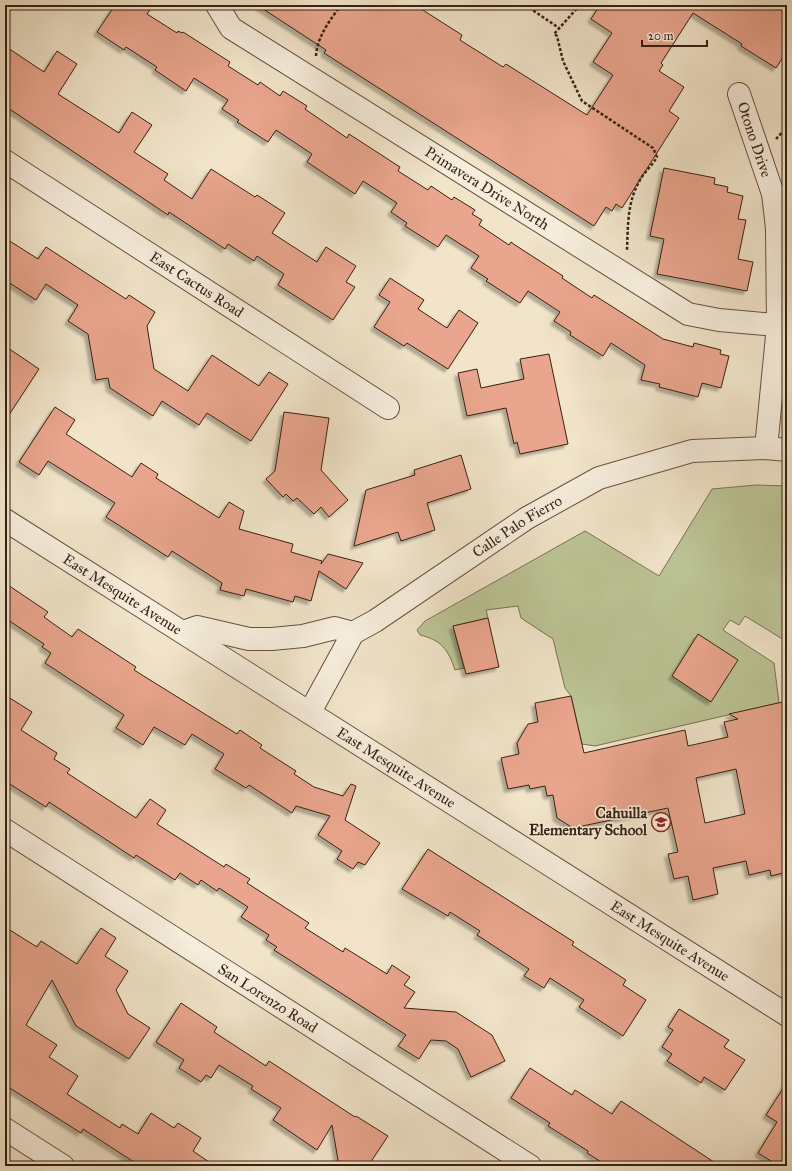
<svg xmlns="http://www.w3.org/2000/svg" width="792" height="1171" viewBox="0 0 792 1171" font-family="'IM FELL Great Primer',serif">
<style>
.green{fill:#bcc495;stroke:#7a7254}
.building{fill:#e9a58d;stroke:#372112;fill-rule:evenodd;filter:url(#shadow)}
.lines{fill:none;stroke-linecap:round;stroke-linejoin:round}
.minor-casing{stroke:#665240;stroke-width:24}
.path{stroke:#372112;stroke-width:2.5;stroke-dasharray:3 2;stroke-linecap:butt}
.minor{stroke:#f6eddc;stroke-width:22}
.labels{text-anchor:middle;stroke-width:3;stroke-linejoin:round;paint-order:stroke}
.street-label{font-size:15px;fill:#372112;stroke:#f6eddc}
.poi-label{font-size:15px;font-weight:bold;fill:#372112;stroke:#f6eddc;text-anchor:end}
</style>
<defs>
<filter id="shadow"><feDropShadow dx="-3.5" dy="3.5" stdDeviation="1" flood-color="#0004"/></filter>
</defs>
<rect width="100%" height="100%" fill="#f1e4c9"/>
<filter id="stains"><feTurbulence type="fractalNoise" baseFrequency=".005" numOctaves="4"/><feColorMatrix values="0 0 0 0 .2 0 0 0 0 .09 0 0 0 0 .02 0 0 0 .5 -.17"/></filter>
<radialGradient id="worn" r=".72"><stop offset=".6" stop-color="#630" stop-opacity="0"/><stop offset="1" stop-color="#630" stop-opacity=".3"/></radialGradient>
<path class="green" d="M756 485 787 486V639L784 640 745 616 739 625 730 620 723 630 774 663 779 703 595 746 582 744 571 696 565 688 553 639 521 618 518 606 486 610 488 618 453 626 464 668 455 670C448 649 441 640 420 635L417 630 425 621 585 531 659 576 712 489Z"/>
<g class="building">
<path d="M115 5H153L147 14 177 33 178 31 182 33 183 32 230 62 228 66 258 85 260 82 280 96 283 91 307 106 305 109 347 138 349 134 400 167 398 171 428 190 431 186 452 200 454 197 475 210 472 214 482 220 479 225 509 245 511 242 515 245 563 276 562 278 592 298 594 295 663 339 693 347 694 343 721 350 720 354 729 356 721 388 702 383 698 397 659 387 660 384 641 380 645 365 611 343 603 356 570 335 571 332 554 321 560 312 528 291 520 303 486 281 488 279 471 268 479 256 446 235 438 247 405 226 407 223 391 212 397 203 363 181 355 194 307 162 312 154 276 130 268 142 237 122 239 120 222 109 228 100 194 78 186 91 155 70 157 67 126 47 124 50 97 32Z"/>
<path d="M257 5H415L462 35 460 40 503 67 506 64 587 115 613 75 593 62 612 33 591 19 600 5H787V51L776 68 741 46 742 44 693 13 661 63 663 65 659 71 684 87 669 111 679 118 622 208 616 204 612 211 606 207 594 226 324 53 326 50Z"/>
<path d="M5 46 44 72 57 51 77 64 58 94 119 133 132 112 152 125 134 152 168 174 164 180 192 199 211 169 255 197 257 195 285 213 272 233 317 262 326 247 356 266 346 282 355 287 333 320 278 285 284 274 257 256 254 261 228 244 225 249 169 212 168 215 5 106Z"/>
<path d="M664 168 715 178 714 184 728 187 727 192 743 196 738 219 746 220 738 259 753 262 747 291 657 274 664 239 650 236Z"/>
<path d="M5 238 38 259 46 247 126 299 129 295 155 312 147 326 154 369 188 391 212 355 259 386 269 372 288 384 251 441 207 413 199 425 162 401 153 416 110 388 108 378 96 380 88 334 68 321 78 305 46 284 36 300 5 280Z"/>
<path d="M390 278 424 300 418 309 447 328 459 310 478 323 448 369 407 343 404 346 374 327 390 302 379 295Z"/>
<path d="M5 346 39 369 5 421Z"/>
<path d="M549 354 568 444 520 454 517 442 514 444 506 408 467 416 458 373 477 369 481 388 524 379 520 359Z"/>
<path d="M55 407 75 420 66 434 132 477 141 463 158 474 156 478 219 518 229 502 244 511 239 529 293 544 291 552 322 561 321 564 328 554 363 563 346 589 319 571 311 601 295 596 293 602 246 589 244 596 220 590 222 583 172 551 168 557 106 517 115 503 48 461 39 475 19 462Z"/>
<path d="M284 412 329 418 321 470 348 500 329 517 321 507 314 514 297 498 293 501 286 494 283 497 266 479 275 471Z"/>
<path d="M461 455 471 489 427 503 435 530 401 541 398 532 354 546 366 490 415 475 414 470Z"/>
<path d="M5 583 48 612 44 617 72 637 78 629 136 667 134 670 237 734 240 730 262 745 260 748 296 771 294 774 314 787 343 796 351 784 356 786 345 820 380 843 365 865 358 862 353 869 337 859 342 851 318 835 330 816 296 806 292 813 249 785 246 788 215 769 224 754 192 734 185 745 154 727 143 745 116 728 124 715 45 663 51 653 42 647 44 644 5 618Z"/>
<path d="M488 618 499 667 466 674 453 626Z"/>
<path d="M698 634 738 660 711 702 672 676Z"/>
<path d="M5 695 32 712 21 730 57 753 54 759 70 769 67 773 136 818 150 799 166 810 157 824 224 867 226 864 250 879 247 883 309 923 305 928 343 952 345 948 387 974 392 965 410 977 404 985 415 992 404 1008 456 1012 492 1035 505 1061 471 1077 458 1049 446 1041 431 1040 419 1059 398 1046 406 1035 274 950 277 947 266 940 269 935 241 917 248 907 219 888 217 891 201 880 198 885 180 873 175 880 136 855 134 858 49 802 46 807 5 781Z"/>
<path d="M571 696 584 753 685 730 688 746 728 737 724 722 738 719 729 714 787 701V872L771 876 770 870 749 875 746 861 713 868 718 894 693 900 688 876 674 879 668 854 678 852 668 808 573 828 557 818 553 795 547 796 545 786 530 789 529 785 508 789 501 758 519 754 517 743 528 724 538 722 535 703ZM736 769 745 814 705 823 696 778Z"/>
<path d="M428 849 574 942 572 945 626 980 623 985 646 1000 623 1036 579 1007 584 1000 550 978 544 988 524 976 529 969 477 935 480 931 450 912 448 916 402 889Z"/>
<path d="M5 927 37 947 41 941 77 964 101 928 116 938 105 956 128 971 116 990 128 1014 150 1028 129 1059 76 1026 52 980 26 1025 57 1045 49 1057 78 1076 67 1094 120 1128 122 1124 138 1134 151 1113 174 1128 178 1123 201 1138 193 1151 215 1166H140L83 1129 81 1133 5 1085Z"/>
<path d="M181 1003 217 1027 214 1032 266 1066 269 1061 355 1117 356 1116 388 1136 368 1166H339L332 1125 317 1150 273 1120 281 1108 251 1089 253 1086 219 1065 211 1078 206 1075 201 1082 179 1068 184 1060 156 1042Z"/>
<path d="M679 1009 729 1040 724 1047 745 1060 725 1090 704 1077 701 1083 667 1061 672 1054 662 1047 673 1030 668 1027Z"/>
<path d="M530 1068 572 1095 575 1090 612 1114 621 1101 720 1166H608L587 1153 588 1151 548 1126 550 1123 511 1098Z"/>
<path d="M787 1082V1166H779L758 1153 777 1122 766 1115Z"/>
</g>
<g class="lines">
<defs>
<g id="minor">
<path id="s1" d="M217 5 231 28 688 314 719 320 787 326"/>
<path id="s2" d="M739 94 773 194 777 228 778 326 766 448"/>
<path id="s3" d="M5 161 388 408"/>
<path id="s4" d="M5 520 787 1015"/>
<path d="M183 632 197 627 249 639H272L303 636 335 628 353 633"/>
<path id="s5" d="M310 712 353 633 375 621 527 518 599 478 692 451 766 448 787 450"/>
<path id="s6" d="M5 830 530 1166"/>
<path d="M5 1129 63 1166"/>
</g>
</defs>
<use href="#minor" class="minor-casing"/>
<g class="path">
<path d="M525 5 559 28"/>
<path d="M580 5 554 34 557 36 563 61 582 101 653 148 657 157C652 166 643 173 639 182 627 203 628 227 627 250"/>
<path d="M316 56C317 37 330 20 341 5"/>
<path d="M776 139 787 127"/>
</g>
<use href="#minor" class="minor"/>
</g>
<defs>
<symbol id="school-ring" viewBox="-11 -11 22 22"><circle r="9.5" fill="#f6eddc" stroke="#8f2418" stroke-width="1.5"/><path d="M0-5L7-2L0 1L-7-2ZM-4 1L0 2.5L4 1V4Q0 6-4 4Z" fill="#8f2418"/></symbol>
</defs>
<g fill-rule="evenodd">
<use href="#school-ring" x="650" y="811" width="22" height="22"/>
</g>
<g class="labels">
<g class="street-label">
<text dy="5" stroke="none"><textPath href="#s2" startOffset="48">Otono Drive</textPath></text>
<text dy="5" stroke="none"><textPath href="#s1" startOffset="329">Primavera Drive North</textPath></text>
<text dy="5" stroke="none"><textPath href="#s3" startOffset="228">East Cactus Road</textPath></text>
<text dy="5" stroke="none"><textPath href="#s5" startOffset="286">Calle Palo Fierro</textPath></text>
<text dy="5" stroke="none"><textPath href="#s4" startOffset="139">East Mesquite Avenue</textPath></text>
<text dy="5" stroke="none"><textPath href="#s4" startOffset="463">East Mesquite Avenue</textPath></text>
<text dy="5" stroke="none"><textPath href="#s4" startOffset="787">East Mesquite Avenue</textPath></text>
<text dy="5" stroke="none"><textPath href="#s6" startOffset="312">San Lorenzo Road</textPath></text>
</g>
<g class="poi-label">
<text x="647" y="818">Cahuilla<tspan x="647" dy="17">Elementary School</tspan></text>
</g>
</g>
<rect width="792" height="1171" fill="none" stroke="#f1e4c9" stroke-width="20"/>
<rect x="6" y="6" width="780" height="1159" fill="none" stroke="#372112" stroke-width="2"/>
<rect x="10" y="10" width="772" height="1151" fill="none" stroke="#372112"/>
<path d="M642 40v6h65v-6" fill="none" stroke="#372112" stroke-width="2"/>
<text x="648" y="40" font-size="12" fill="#372112" stroke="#f6eddc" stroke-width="3" paint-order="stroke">20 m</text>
<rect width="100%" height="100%" filter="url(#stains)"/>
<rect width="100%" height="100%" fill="url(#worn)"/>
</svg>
